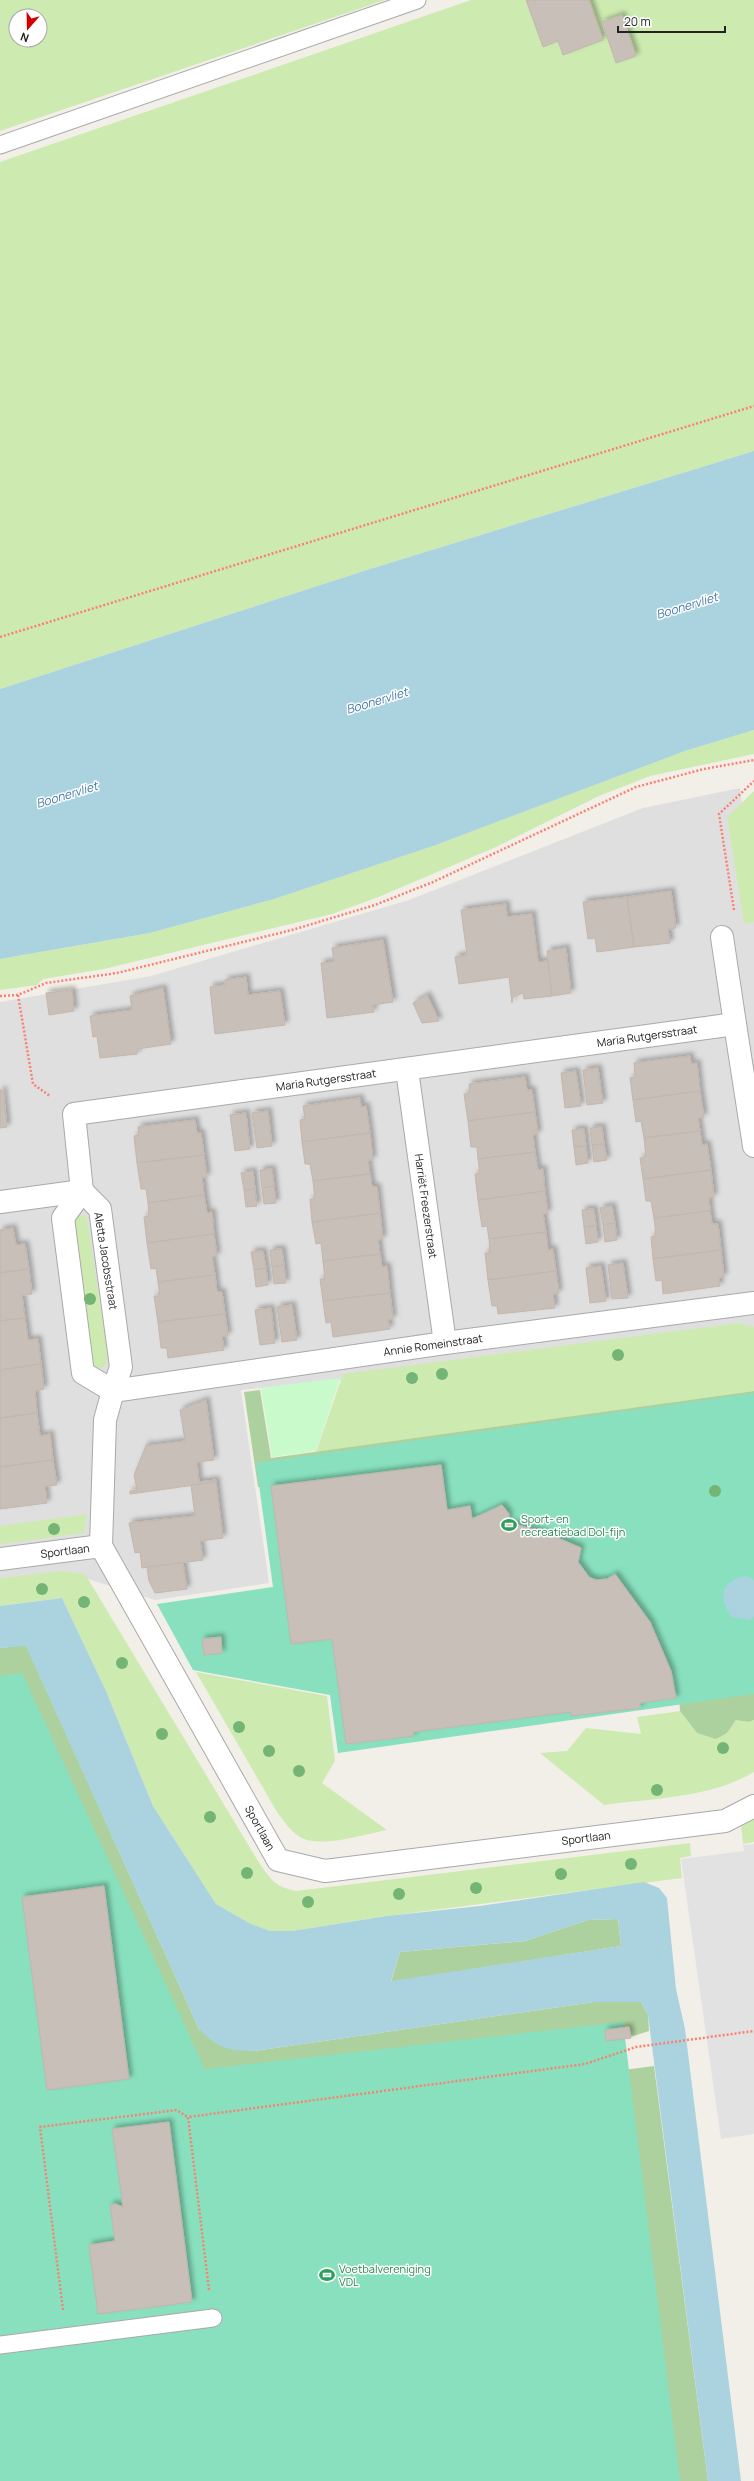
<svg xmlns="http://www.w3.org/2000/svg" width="754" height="2481" viewBox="0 0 754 2481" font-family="Manrope,sans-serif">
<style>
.residential{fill:#e0dfdf}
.grass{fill:#cdebb0;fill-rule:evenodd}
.forest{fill:#add19e}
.park{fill:#c8facc}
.pitch{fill:#88e0be}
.parking{fill:#e2e2e2}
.water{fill:#aad3df;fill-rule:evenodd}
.building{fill:#c7bfb8;stroke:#c4b6ab;filter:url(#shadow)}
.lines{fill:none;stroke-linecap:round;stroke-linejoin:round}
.service-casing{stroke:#a9a9a9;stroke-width:19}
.minor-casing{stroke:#a9a9a9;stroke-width:24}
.path{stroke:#fa8072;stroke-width:2.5;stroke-dasharray:2 2;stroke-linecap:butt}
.service{stroke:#fff;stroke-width:17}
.minor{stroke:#fff;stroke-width:22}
.tree{fill:#74b475}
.labels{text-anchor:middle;stroke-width:3;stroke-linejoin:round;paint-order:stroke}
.street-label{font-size:11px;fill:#222;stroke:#fff}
.leisure-label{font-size:11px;fill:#27864d;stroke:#fff;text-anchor:start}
.water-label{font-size:12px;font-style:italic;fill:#4a7aab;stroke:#fff}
</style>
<defs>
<filter id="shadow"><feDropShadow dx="3.5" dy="-3.5" stdDeviation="2" flood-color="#0004"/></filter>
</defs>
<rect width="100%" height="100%" fill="#f2efe9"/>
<path class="residential" d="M740 788 754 895V1338L241 1390 269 1583 155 1600 72 1574 0 1583V1002L151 976 409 900 643 808Z"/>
<g class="grass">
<path d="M0 0H385L0 131ZM16 16H40V40H16Z"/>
<path d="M471 0H754V451L370 569 0 689V162Z"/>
<path d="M754 730V754L650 776 599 796 496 847 376 898 332 914 104 969 43 979 37 985 0 990V959L150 933 274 899 436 845 685 751Z"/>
<path d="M754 791V922L744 924 727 817Z"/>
<path d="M78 1213 87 1218 107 1350V1361L103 1368H97L91 1363 71 1219Z"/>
<path d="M739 1323 754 1327V1391L316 1452 343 1374Z"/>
<path d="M87 1514 84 1533 0 1544V1526Z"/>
<path d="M60 1571 85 1574 258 1861C271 1880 274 1886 296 1891L690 1843 691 1856 680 1858 682 1878 387 1916 292 1931H270L251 1924 216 1904 153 1806 106 1691 62 1598 0 1606V1578Z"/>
<path d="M196 1672 327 1696 335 1761 322 1783 387 1830C365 1834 320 1849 300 1837 290 1831 284 1821 277 1812Z"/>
<path d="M680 1711 697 1733H727L736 1720 749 1722 754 1720V1772C711 1798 654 1798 604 1805L540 1753 567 1751 586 1728 641 1734 637 1717Z"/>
<path d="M754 1814V1842L743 1844 741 1825Z"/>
</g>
<g class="forest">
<path d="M260 1390 271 1458 754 1391V1421L258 1487 244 1392Z"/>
<path d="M26 1645 199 2029 254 2051 594 2002H641L648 2015 649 2031 602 2046 219 2096 0 1687V1648Z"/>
<path d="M754 1668V1720L749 1722 736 1720 727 1733 716 1739 697 1733 680 1711 678 1686Z"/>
<path d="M618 1919 621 1946 391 1982 400 1952 525 1941 588 1920Z"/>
<path d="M654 2066 708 2481H670L616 2071Z"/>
</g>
<path class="park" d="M340 1378 316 1451 272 1457 261 1388Z"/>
<g class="pitch">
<path d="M754 1393V1694L338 1753 330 1695 193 1670 157 1604 273 1587 256 1463Z"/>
<path d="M22 1673 205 2069 623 2022 680 2481H0V1676Z"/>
</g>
<path class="parking" d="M754 1844V2134L721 2139 681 1859 744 1851 743 1845Z"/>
<g class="water">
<path d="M754 451V730L685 751 436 845 274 899 150 933 0 959V689L370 569Z"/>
<path d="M746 1576 754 1580V1617L749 1620 732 1617C717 1598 721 1580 746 1576Z"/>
<path d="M62 1598 106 1691 153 1806 216 1904 251 1924 270 1931H292L387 1916 480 1906 644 1882 659 1888 667 1898 676 1989 685 2029 741 2481H708L648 2015 641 2002H594L254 2051C227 2051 218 2048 199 2029L26 1646 0 1648V1606ZM618 1919 621 1946 391 1981 400 1952 525 1941 588 1920Z"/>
</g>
<g class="building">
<path d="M526 0H589L603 40 563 55 558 41 543 47Z"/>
<path d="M622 15 636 56 616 63 602 22Z"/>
<path d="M671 891 676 928 668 929 670 943 634 947 627 897Z"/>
<path d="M627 897 634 947 597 952 595 938 588 939 583 902Z"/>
<path d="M506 904 507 917 532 914 538 962 548 961 552 996 524 999 523 993 513 997 512 1003 509 977 459 984 455 957 467 955 461 910Z"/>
<path d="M383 940 393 1002 372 1005 374 1012 327 1018 321 963 334 962 332 948Z"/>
<path d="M566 948 571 993 552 996 547 951Z"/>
<path d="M246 977 248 995 280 991 285 1025 215 1034 210 987 225 985V980Z"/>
<path d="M163 988 171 1044 137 1049V1054L100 1058 97 1036 93 1037 90 1016 132 1010 130 996Z"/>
<path d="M72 990 74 1011 49 1015 46 993Z"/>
<path d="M427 995 439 1021 422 1023 413 1003Z"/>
<path d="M690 1056 691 1064 697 1063 700 1091 633 1100 630 1078 635 1077 634 1063Z"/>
<path d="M598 1068 603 1103 587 1105 583 1070Z"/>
<path d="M576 1071 581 1106 565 1108 561 1073Z"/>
<path d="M525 1077 527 1090H532L535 1112 468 1121 464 1094 470 1093 469 1084Z"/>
<path d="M0 1090H3L7 1127 0 1128Z"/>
<path d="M700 1091 704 1117 698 1118 700 1131 644 1138 641 1121 636 1122 633 1100Z"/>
<path d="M360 1098 361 1107 366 1106 370 1133 302 1142 300 1120 305 1119 303 1106Z"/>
<path d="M268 1111 272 1146 257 1148 252 1113Z"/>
<path d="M535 1112 538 1134 533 1135 535 1152 478 1159 477 1147H471L468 1121Z"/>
<path d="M246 1113 250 1149 235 1151 230 1115Z"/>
<path d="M195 1120 197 1133H201L204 1155 137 1163 134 1136 139 1135 138 1127Z"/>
<path d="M602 1127 604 1144 592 1145 590 1128Z"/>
<path d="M584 1129 586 1146 574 1147 572 1130Z"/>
<path d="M700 1131 702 1145 707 1144 711 1170 643 1179 640 1158 646 1157 644 1138Z"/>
<path d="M370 1133 373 1160H368L370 1174 313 1181 310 1164H305L302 1142Z"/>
<path d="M604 1144 607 1160 594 1162 592 1145Z"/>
<path d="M586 1146 588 1163 576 1165 574 1147Z"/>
<path d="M535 1152 538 1170 543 1169 545 1191 478 1200 475 1174 480 1173 478 1159Z"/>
<path d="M204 1155 207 1177H202L204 1195 148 1203 146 1189H141L137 1163Z"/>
<path d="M272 1169 274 1186 262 1188 260 1170Z"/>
<path d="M711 1170 714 1197 709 1198 710 1211 654 1218 651 1201H646L643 1179Z"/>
<path d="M253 1171 255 1189 244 1190 241 1173Z"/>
<path d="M370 1174 372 1187H377L380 1213 312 1222 310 1199H315L313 1181Z"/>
<path d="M274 1186 276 1203 264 1204 262 1188Z"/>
<path d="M255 1189 257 1206 246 1207 244 1190Z"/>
<path d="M545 1191 548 1213 543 1214 546 1232 489 1239 487 1226 482 1227 478 1200Z"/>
<path d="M204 1195 207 1213 212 1212 214 1234 147 1243 144 1217 149 1216 148 1203Z"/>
<path d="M612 1206 615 1223 603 1225 600 1208Z"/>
<path d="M594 1209 596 1226 584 1227 582 1210Z"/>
<path d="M710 1211 712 1224H718L721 1250 653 1259 651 1237 656 1236 654 1218Z"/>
<path d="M380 1213 383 1239 378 1240 380 1254 323 1261 321 1243 316 1244 312 1222Z"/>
<path d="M615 1223 617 1240 605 1242 603 1225Z"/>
<path d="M596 1226 598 1242 586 1244 584 1227Z"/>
<path d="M13 1228 16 1245 25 1244 29 1269 0 1273V1230Z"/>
<path d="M546 1232 548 1250 553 1249 556 1271 488 1280 485 1253H490L489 1239Z"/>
<path d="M214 1234 217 1256 212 1257 215 1275 158 1282 156 1268 151 1269 147 1243Z"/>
<path d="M282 1249 284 1265 272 1267 270 1250Z"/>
<path d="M721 1250 724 1277H719L720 1286 663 1294 662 1280 656 1281 653 1259Z"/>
<path d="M263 1251 266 1268 254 1270 251 1252Z"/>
<path d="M380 1254 382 1267 387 1266 390 1293 323 1301 320 1279H325L323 1261Z"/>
<path d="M623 1263 628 1298 612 1299 608 1265Z"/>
<path d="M284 1265 286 1283 274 1284 272 1267Z"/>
<path d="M601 1266 606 1301 590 1303 586 1268Z"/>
<path d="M266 1268 268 1285 256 1287 254 1270Z"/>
<path d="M29 1269 32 1294 22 1295 25 1318 0 1321V1273Z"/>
<path d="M556 1271 559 1293 553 1294 555 1308 498 1314 497 1306H492L488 1280Z"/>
<path d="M215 1275 217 1292H222L225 1314 158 1322 154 1296H160L158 1282Z"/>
<path d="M390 1293 393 1319 388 1320 390 1329 333 1337 331 1322 326 1323 323 1301Z"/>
<path d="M292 1305 297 1340 282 1342 277 1307Z"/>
<path d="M271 1308 275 1343 260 1345 255 1310Z"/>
<path d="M225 1314 228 1336H222L224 1350 168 1358 167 1348H161L158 1322Z"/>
<path d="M25 1318 28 1340 38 1339 41 1364 0 1370V1321Z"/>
<path d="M41 1364 44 1389 35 1391 37 1413 0 1418V1370Z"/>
<path d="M206 1400 214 1460 197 1462 199 1482 216 1480V1482L130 1494V1491L137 1490 134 1475 147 1443V1446L185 1441 180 1410Z"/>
<path d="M37 1413 40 1436 50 1434 53 1460 0 1467V1418Z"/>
<path d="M53 1460 57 1485 45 1486 47 1503 0 1509V1467Z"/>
<path d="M441 1465 447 1510 470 1506 472 1519 502 1505 509 1514 508 1522 551 1535 581 1548 578 1562 589 1577 596 1580 607 1579 615 1574 650 1622 671 1671 676 1698 640 1703V1708L571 1716V1712L413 1732 414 1736 346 1744 332 1639 291 1644 271 1486Z"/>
<path d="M216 1482 223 1538 200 1541 203 1560 142 1568 140 1552 135 1553 129 1523 195 1516 191 1485Z"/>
<path d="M183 1563 187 1589 155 1593 149 1581 147 1567Z"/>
<path d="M221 1637 222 1653 204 1655 202 1639Z"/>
<path d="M104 1886 129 2079 47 2090 22 1897Z"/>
<path d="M629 2027 631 2038 606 2041 605 2030Z"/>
<path d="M169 2122 192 2302 98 2314 89 2245 115 2241 110 2205 116 2204 123 2207 112 2129Z"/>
</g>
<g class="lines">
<defs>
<g id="service">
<path d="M0 145 417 0"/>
<path d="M0 2345 213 2318"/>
</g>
<g id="minor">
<path d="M722 937 735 1024"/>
<path d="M407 1070 445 1343"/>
<path d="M82 1191 100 1209 121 1367 113 1391 83 1373 63 1218Z"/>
<path d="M0 1202 82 1191 74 1114 735 1024 754 1146"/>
<path d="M101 1546 105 1420 113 1391 445 1343 754 1303"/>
<path d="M0 1559 101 1546 278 1860 325 1871 725 1821 754 1806"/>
</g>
</defs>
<use href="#service" class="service-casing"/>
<use href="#minor" class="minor-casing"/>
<g class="path">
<path d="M0 637 754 406"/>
<path d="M734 910 719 814 754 781"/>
<path d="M18 995 33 1084 50 1096"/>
<path d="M0 996 18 995 46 983 117 973 292 930 375 905 433 882 636 787 704 769 754 760"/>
<path d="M209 2290 188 2117 585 2064 636 2047 754 2031"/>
<path d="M63 2310 40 2127 176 2110 188 2117"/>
</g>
<use href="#service" class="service"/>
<use href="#minor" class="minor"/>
</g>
<g class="tree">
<circle cx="90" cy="1299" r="6"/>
<circle cx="618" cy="1355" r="6"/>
<circle cx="442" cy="1374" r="6"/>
<circle cx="412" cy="1378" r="6"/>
<circle cx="715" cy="1491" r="6"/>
<circle cx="54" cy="1529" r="6"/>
<circle cx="42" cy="1589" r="6"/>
<circle cx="84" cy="1602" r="6"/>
<circle cx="122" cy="1663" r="6"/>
<circle cx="239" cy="1727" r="6"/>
<circle cx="162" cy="1734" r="6"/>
<circle cx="723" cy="1748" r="6"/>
<circle cx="269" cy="1751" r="6"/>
<circle cx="299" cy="1771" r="6"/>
<circle cx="657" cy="1790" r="6"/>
<circle cx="210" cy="1817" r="6"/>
<circle cx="631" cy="1864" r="6"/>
<circle cx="247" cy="1873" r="6"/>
<circle cx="561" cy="1874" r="6"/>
<circle cx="476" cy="1888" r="6"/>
<circle cx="399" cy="1894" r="6"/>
<circle cx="308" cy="1902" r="6"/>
</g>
<defs>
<symbol id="stadium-bare" viewBox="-9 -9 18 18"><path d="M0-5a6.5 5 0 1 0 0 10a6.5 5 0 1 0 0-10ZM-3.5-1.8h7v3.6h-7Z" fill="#2e9e5b" stroke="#fff" stroke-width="2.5" paint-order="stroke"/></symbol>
</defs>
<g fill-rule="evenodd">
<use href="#stadium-bare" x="498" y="1514" width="22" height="22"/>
<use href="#stadium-bare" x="316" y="2264" width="22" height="22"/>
</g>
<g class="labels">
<g class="street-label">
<text transform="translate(647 1036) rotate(-8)" y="4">Maria Rutgersstraat</text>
<text transform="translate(326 1080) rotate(-8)" y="4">Maria Rutgersstraat</text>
<text transform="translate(426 1206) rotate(82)" y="4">Harriët Freezerstraat</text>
<text transform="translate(106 1261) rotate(81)" y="4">Aletta Jacobsstraat</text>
<text transform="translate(433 1345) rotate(-8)" y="4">Annie Romeinstraat</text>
<text transform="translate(65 1551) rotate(-7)" y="4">Sportlaan</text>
<text transform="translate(260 1828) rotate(61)" y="4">Sportlaan</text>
<text transform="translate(586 1838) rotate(-7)" y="4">Sportlaan</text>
</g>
<g class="leisure-label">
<text x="521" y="1523">Sport- en<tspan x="521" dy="13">recreatiebad Dol-fijn</tspan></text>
<text x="339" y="2273">Voetbalvereniging<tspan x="339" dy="13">VDL</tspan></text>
</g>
<g class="water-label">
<text transform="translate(687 606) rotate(-17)" y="4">Boonervliet</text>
<text transform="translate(377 701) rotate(-17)" y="4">Boonervliet</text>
<text transform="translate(67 795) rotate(-17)" y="4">Boonervliet</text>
</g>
</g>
<g transform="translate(28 28) rotate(200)"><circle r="19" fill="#ffffff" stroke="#a7a7a7"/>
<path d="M0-3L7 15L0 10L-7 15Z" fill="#d40000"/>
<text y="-6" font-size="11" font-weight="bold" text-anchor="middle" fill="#222222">N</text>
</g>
<path d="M618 26v6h107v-6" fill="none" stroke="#222222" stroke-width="2"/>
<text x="624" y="26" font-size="12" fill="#222222" stroke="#ffffff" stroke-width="3" paint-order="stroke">20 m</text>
</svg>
